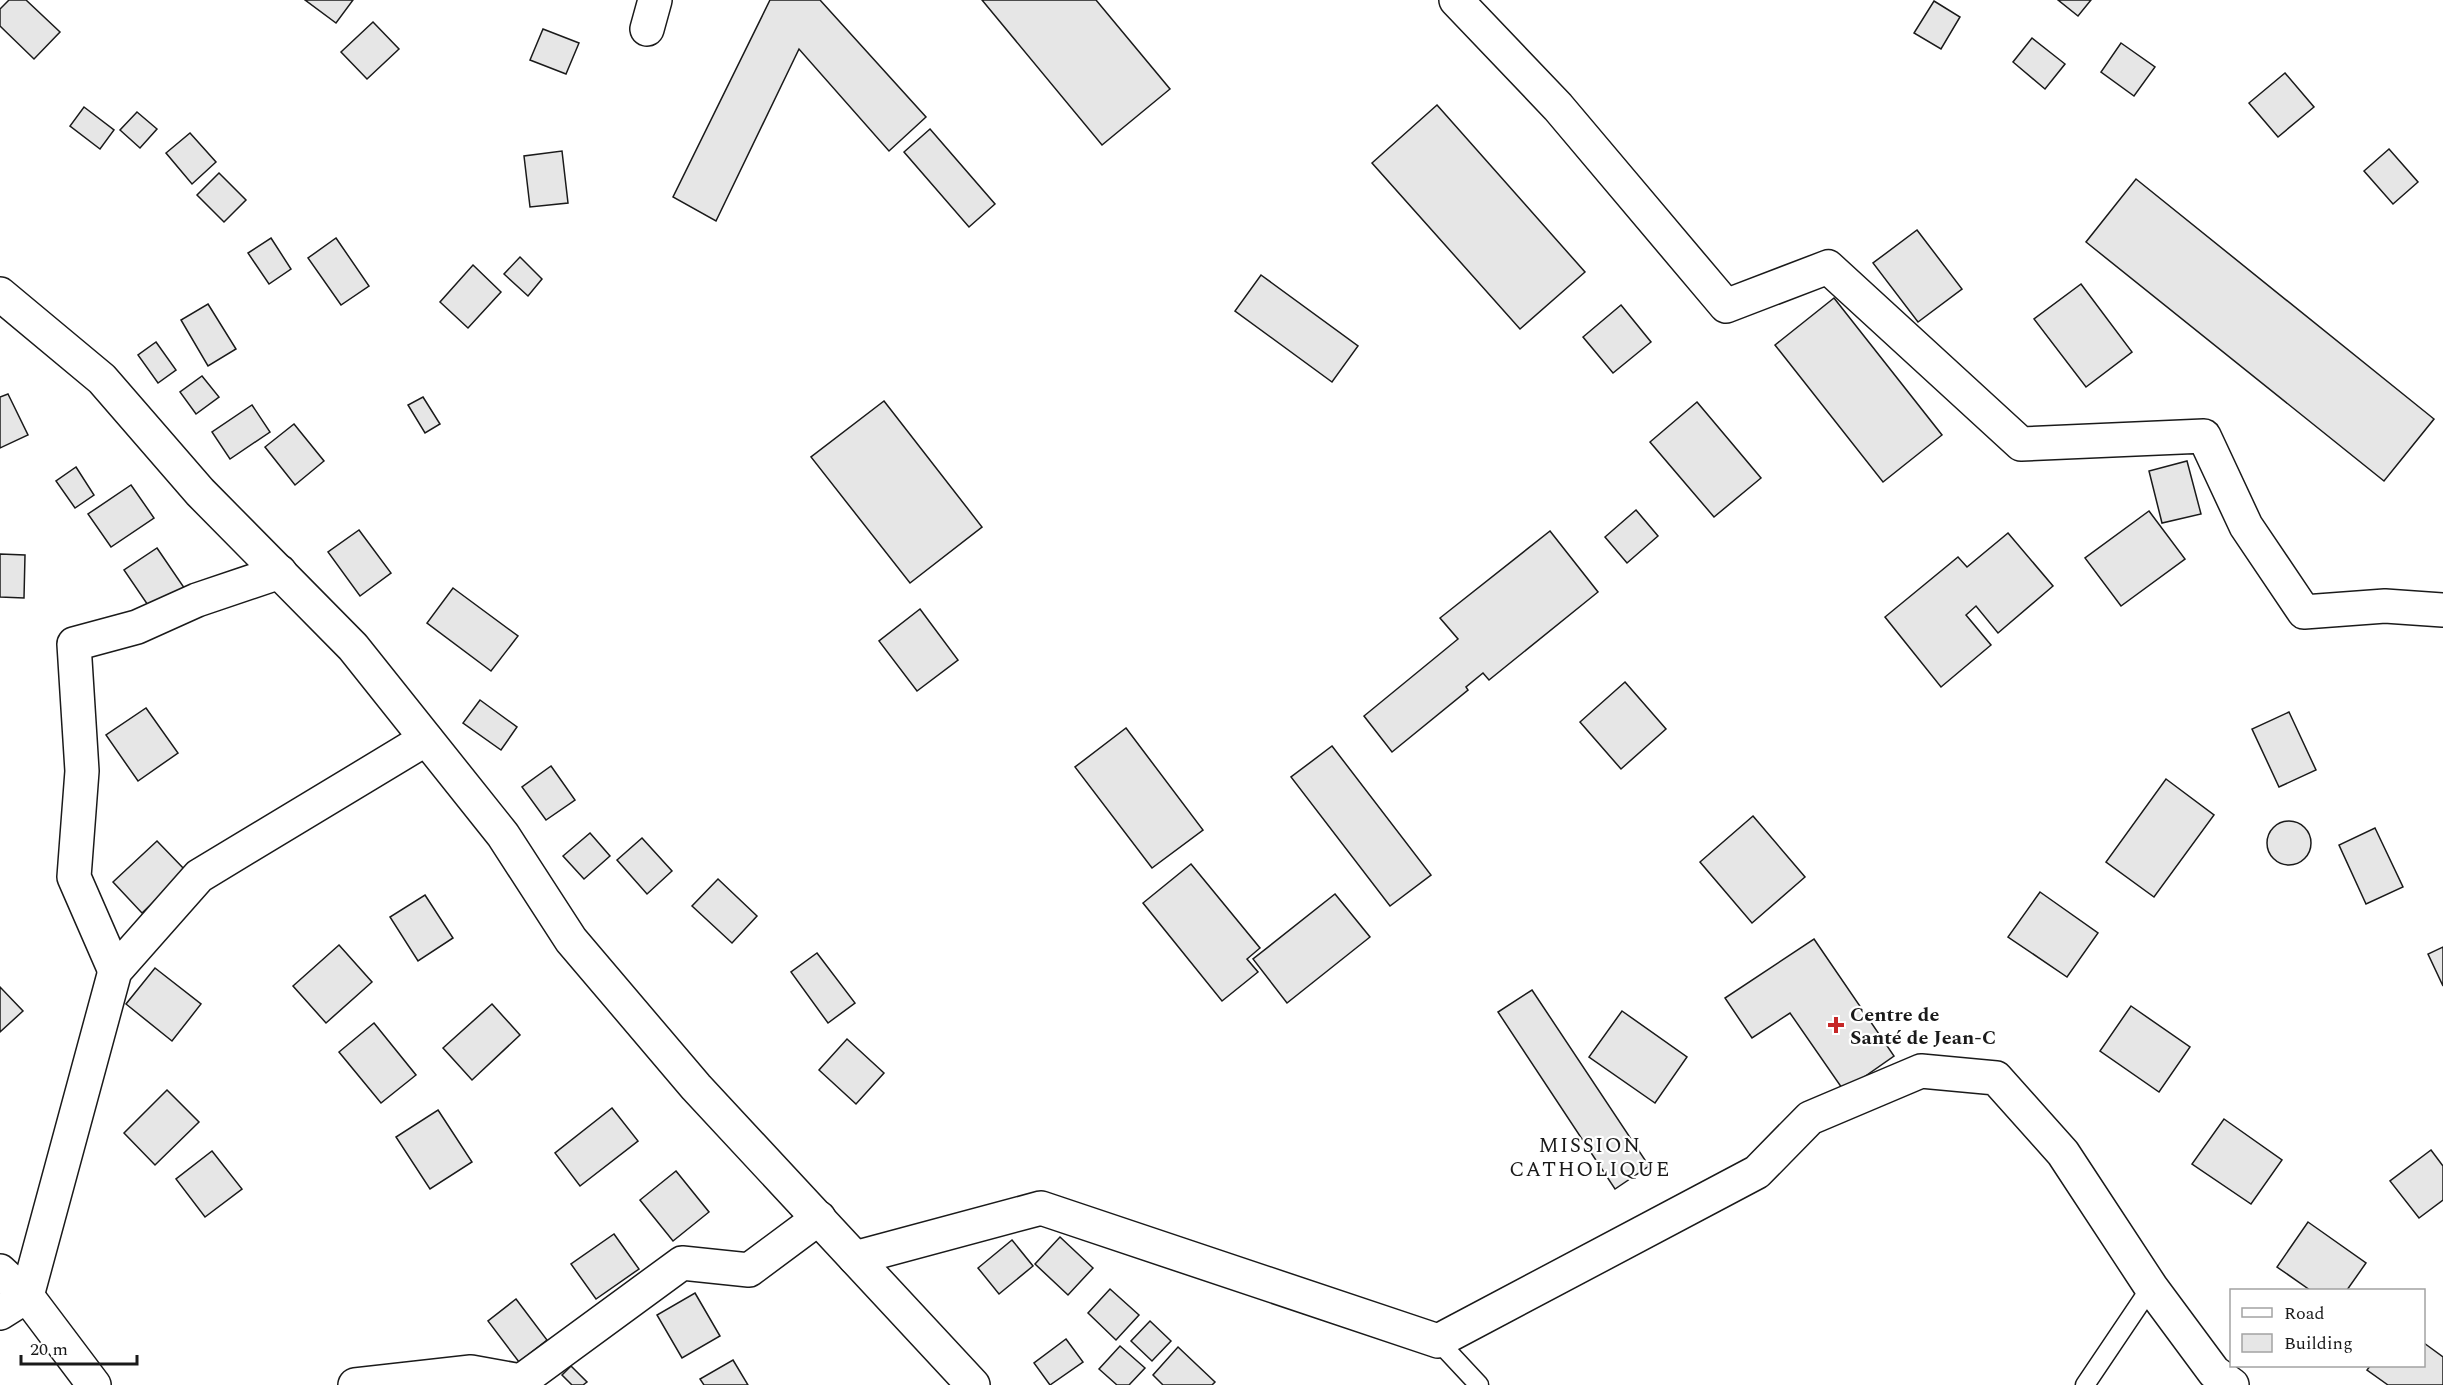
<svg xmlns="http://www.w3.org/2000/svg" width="2443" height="1385" viewBox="0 0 2443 1385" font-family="Spectral,serif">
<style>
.building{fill:#e6e6e6;stroke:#1a1a1a;stroke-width:1.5}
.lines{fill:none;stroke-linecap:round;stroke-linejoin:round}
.service-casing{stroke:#1a1a1a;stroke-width:21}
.minor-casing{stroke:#1a1a1a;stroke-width:36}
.service{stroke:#fff;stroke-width:18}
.minor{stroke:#fff;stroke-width:33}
.poi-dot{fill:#c62828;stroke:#fff;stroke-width:2}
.labels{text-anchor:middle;stroke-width:4.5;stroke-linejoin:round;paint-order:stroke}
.poi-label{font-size:20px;font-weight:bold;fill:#1a1a1a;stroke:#fff;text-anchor:start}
.neighbourhood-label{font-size:21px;letter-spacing:1.5px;fill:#1a1a1a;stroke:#fff}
</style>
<rect width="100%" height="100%" fill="#fff"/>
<g class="building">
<path d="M9 0H26L60 32 34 59 0 26V9Z"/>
<path d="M305 0H353L336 23Z"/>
<path d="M770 0H820L926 117 889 151 799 49 716 221 673 197Z"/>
<path d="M982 0H1096L1170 89 1102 145Z"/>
<path d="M2058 0H2091L2078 16Z"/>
<path d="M1934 1 1960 17 1941 49 1914 33Z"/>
<path d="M373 22 399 49 367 79 341 52Z"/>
<path d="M543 29 579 43 566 74 530 60Z"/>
<path d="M2032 38 2065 64 2045 89 2013 62Z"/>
<path d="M2121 43 2155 67 2134 96 2101 72Z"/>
<path d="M2285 73 2314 107 2278 137 2249 103Z"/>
<path d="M1437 105 1585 272 1520 329 1372 163Z"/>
<path d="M84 107 114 130 100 149 70 126Z"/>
<path d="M137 112 157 129 140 148 120 130Z"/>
<path d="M930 129 995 204 969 227 904 152Z"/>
<path d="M190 133 216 162 192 184 166 153Z"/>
<path d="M2389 149 2418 182 2393 204 2364 171Z"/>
<path d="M562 151 568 203 530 207 524 156Z"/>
<path d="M219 173 246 200 224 222 197 195Z"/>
<path d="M2136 179 2434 419 2384 481 2086 242Z"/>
<path d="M1917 230 1962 289 1918 322 1873 263Z"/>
<path d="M271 238 291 269 269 284 248 253Z"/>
<path d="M336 238 369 286 341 305 308 258Z"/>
<path d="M520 257 542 279 528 296 504 274Z"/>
<path d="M473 265 501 292 468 328 440 302Z"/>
<path d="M1261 275 1358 346 1332 382 1235 311Z"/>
<path d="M2081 284 2132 352 2086 387 2034 319Z"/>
<path d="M1834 298 1942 435 1883 482 1775 345Z"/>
<path d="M208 304 236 349 208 366 181 320Z"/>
<path d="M1621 305 1651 342 1613 373 1583 337Z"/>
<path d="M156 342 176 370 158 383 138 355Z"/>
<path d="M202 376 219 397 196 414 180 392Z"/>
<path d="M8 394 28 435 0 448V397Z"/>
<path d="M423 397 440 424 425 433 408 405Z"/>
<path d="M884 401 982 527 910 583 811 457Z"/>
<path d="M1697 402 1761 478 1714 517 1650 442Z"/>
<path d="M252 405 270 432 230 459 212 432Z"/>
<path d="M294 424 324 461 295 485 265 447Z"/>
<path d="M2187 461 2201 514 2162 523 2149 471Z"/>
<path d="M76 467 94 495 75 508 56 481Z"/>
<path d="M131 485 154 518 111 547 88 514Z"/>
<path d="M1636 510 1658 536 1627 563 1605 537Z"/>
<path d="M2149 511 2185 559 2121 606 2085 558Z"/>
<path d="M359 530 391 573 360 596 328 552Z"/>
<path d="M1550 531 1598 592 1489 680 1483 673 1466 687 1468 690 1392 752 1364 716 1458 639 1440 618Z"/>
<path d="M2008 533 2053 586 1998 633 1976 606 1966 615 1991 645 1941 687 1885 617 1958 557 1967 567Z"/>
<path d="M157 548 187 592 154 614 124 570Z"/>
<path d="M0 554 25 555 24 598 0 597Z"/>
<path d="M453 588 518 636 491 671 427 623Z"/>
<path d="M920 609 958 660 917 691 879 641Z"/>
<path d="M1625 682 1666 729 1621 769 1580 722Z"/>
<path d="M480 700 517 727 501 750 463 723Z"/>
<path d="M146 708 178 753 138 781 106 735Z"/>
<path d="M2289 712 2316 770 2279 787 2252 729Z"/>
<path d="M1126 728 1203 830 1152 868 1075 767Z"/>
<path d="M1332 746 1431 875 1390 906 1291 777Z"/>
<path d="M551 766 575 800 546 820 522 787Z"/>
<path d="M2166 779 2214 815 2154 897 2106 862Z"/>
<path d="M1753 816 1805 877 1752 923 1700 862Z"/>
<circle cx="2289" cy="843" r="22"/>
<path d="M2375 828 2403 887 2366 904 2339 845Z"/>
<path d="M590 833 610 856 584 879 563 856Z"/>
<path d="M642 838 672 871 647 894 617 860Z"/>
<path d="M157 841 186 871 142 913 113 882Z"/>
<path d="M1191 864 1260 948 1247 959 1258 972 1222 1001 1143 903Z"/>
<path d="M718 879 757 916 732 943 692 906Z"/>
<path d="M2040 892 2098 933 2067 977 2008 937Z"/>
<path d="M1335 894 1370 937 1287 1003 1253 959Z"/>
<path d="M425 895 453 938 418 961 390 917Z"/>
<path d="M1814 939 1894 1056 1844 1091 1790 1013 1752 1038 1725 998Z"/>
<path d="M339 945 372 982 326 1023 293 986Z"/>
<path d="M2443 947V986L2428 954Z"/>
<path d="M817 953 855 1003 828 1023 791 972Z"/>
<path d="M155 968 201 1004 172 1041 126 1004Z"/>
<path d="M0 987 23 1011 0 1032Z"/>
<path d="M1532 990 1649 1166 1615 1189 1498 1012Z"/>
<path d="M492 1004 520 1035 472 1080 443 1048Z"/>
<path d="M2131 1006 2190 1047 2159 1092 2100 1051Z"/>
<path d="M1622 1011 1687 1057 1655 1103 1589 1057Z"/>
<path d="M374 1023 416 1075 381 1103 339 1052Z"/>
<path d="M847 1039 884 1073 856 1104 819 1070Z"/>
<path d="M167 1090 199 1122 155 1165 124 1133Z"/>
<path d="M612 1108 638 1141 580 1186 555 1153Z"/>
<path d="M438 1110 472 1162 430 1189 396 1137Z"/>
<path d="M2224 1119 2282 1160 2251 1204 2192 1164Z"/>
<path d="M2431 1150 2443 1166V1200L2419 1218 2390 1181Z"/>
<path d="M212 1151 242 1189 205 1217 176 1179Z"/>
<path d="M676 1171 709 1212 673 1241 640 1200Z"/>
<path d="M2308 1222 2366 1263 2347 1290H2310L2277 1267Z"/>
<path d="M614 1234 639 1269 596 1299 571 1264Z"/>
<path d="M1060 1237 1093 1268 1068 1295 1035 1264Z"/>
<path d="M1012 1240 1033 1266 999 1294 978 1268Z"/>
<path d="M1110 1289 1139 1315 1116 1340 1088 1313Z"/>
<path d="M695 1293 720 1336 682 1358 657 1315Z"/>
<path d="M516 1299 547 1340 519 1362 488 1321Z"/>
<path d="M1150 1321 1171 1341 1152 1361 1131 1341Z"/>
<path d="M1066 1339 1083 1362 1050 1385 1034 1363Z"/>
<path d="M2424 1343 2443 1357V1385H2388L2367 1370 2370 1366H2424Z"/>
<path d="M1120 1346 1145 1368 1129 1385H1117L1099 1369Z"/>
<path d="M1178 1347 1215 1382 1212 1385H1163L1153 1375Z"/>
<path d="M733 1360 748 1385H704L700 1379Z"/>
<path d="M571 1366 587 1382 583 1385H572L562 1375Z"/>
</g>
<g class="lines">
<defs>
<g id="service">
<path d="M1438 1341 1479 1385"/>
<path d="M2085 1385 2151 1287"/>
</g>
<g id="minor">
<path d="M1456 0 1558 107 1726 306 1828 267 2021 444 2204 436 2246 526 2304 612 2385 606 2443 610"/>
<path d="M647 29 655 0"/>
<path d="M0 294 102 379 200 492 353 647 503 835 571 940 696 1087 973 1385"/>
<path d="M115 971 74 877 82 771 74 644 137 627 197 600 280 572"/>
<path d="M855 1258 1041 1208 1438 1341 1757 1172 1810 1118 1921 1071 1996 1078 2063 1153 2151 1287 2214 1372 2232 1385"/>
<path d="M0 1271 27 1296 94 1385"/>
<path d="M0 1313 27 1296 115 971 199 876 426 739"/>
<path d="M355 1385 471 1372 521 1381 682 1263 749 1270 819 1218"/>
</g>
</defs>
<use href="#service" class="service-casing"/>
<use href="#minor" class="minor-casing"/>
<use href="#service" class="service"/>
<use href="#minor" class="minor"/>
</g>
<path class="poi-dot" d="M1833 1016h6v6h6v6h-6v6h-6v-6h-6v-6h6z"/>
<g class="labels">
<g class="poi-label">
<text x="1850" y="1021">Centre de<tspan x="1850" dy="23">Santé de Jean-C</tspan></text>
</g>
<g class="neighbourhood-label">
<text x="1590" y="1152">MISSION<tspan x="1590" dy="24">CATHOLIQUE</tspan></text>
</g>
</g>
<rect x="2230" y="1289" width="195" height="78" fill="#ffffff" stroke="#a3a3a3" stroke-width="1.5"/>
<rect x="2242" y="1308" width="30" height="9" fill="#ffffff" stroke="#a3a3a3" stroke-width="1.5"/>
<text x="2284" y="1319" font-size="18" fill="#1a1a1a">Road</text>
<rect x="2242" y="1334" width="30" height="18" fill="#e6e6e6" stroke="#a3a3a3" stroke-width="1.5"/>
<text x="2284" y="1349" font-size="18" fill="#1a1a1a">Building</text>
<path d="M21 1355v9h116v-9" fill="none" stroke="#1a1a1a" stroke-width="3"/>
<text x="30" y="1355" font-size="18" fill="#1a1a1a" stroke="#ffffff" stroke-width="4.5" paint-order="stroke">20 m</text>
</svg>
